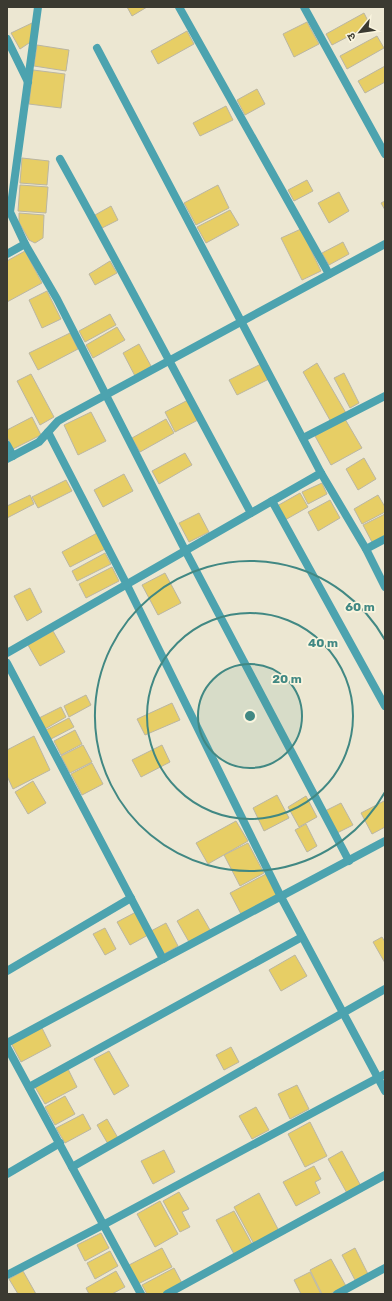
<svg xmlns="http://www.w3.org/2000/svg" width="392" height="1301" viewBox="0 0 392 1301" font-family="Rubik,'Noto Sans Devanagari',sans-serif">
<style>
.building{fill:#e7ce65;stroke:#bbb6a2}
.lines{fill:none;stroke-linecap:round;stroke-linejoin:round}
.street{stroke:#4ca3af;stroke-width:8}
.ring{fill:none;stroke:#418883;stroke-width:2}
.centre{fill:#418883;stroke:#faf5df;stroke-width:2}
.ring-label{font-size:12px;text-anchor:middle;font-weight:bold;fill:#418883;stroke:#faf5df;stroke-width:3.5;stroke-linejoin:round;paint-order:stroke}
</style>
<rect width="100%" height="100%" fill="#ece7d2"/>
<g class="building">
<path d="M127 7H147L132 16Z"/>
<path d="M364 13 370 25 332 45 326 34Z"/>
<path d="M307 22 319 44 294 57 283 34Z"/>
<path d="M32 23V41L20 49 11 33Z"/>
<path d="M187 31 194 44 158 64 151 51Z"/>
<path d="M377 36 384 48 347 69 340 56Z"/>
<path d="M37 45 69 50 66 71 34 66Z"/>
<path d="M385 66V82L365 93 358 81Z"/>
<path d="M33 70 65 74 61 108 29 104Z"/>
<path d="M257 89 265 104 245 115 237 100Z"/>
<path d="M226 106 233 120 200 136 193 123Z"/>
<path d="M22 158 49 161 47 185 20 183Z"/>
<path d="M307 180 313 191 294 201 288 190Z"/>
<path d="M20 185 48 187 46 213 18 211Z"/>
<path d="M218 185 229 208 196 225 184 203Z"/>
<path d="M339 192 349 211 329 223 318 203Z"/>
<path d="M385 201V210L381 203Z"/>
<path d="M111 206 118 220 102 228 95 215Z"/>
<path d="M230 210 239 225 206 243 197 227Z"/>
<path d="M19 213 44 215 43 238 35 243 29 240 19 222Z"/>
<path d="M301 229 321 271 302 280 281 238Z"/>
<path d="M343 242 349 254 329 265 322 253Z"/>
<path d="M25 251 42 283 7 302V261Z"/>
<path d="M110 261 117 273 95 285 89 274Z"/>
<path d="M47 291 61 319 42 328 29 300Z"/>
<path d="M110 314 116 325 85 342 79 331Z"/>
<path d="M117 327 125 340 93 358 86 345Z"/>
<path d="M70 333 78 349 38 370 29 353Z"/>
<path d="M139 344 151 366 135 376 123 353Z"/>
<path d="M317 363 346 413 331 422 303 372Z"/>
<path d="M261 364 269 379 237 395 229 380Z"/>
<path d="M344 373 359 403 350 408 334 378Z"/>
<path d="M31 374 54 417 40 425 17 381Z"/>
<path d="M188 400 198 420 175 432 165 412Z"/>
<path d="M91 412 106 441 78 455 64 425Z"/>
<path d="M32 417 41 435 13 449 7 437V430Z"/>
<path d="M166 419 174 433 140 452 132 438Z"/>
<path d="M345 419 362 448 331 465 315 436Z"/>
<path d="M185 453 192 465 159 484 152 471Z"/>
<path d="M364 458 376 479 358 490 346 469Z"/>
<path d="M124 474 133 491 103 507 94 490Z"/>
<path d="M66 480 72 491 38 508 32 497Z"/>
<path d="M322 483 327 494 308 504 302 492Z"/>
<path d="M300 493 308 507 285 520 277 506Z"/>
<path d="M30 495 34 504 7 518V506Z"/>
<path d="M378 495 385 507V512L362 524 354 509Z"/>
<path d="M330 500 340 518 318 531 308 512Z"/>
<path d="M199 513 209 532 189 542 179 523Z"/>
<path d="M385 514V537L373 544 363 525Z"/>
<path d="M97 533 105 549 70 567 62 552Z"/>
<path d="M105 553 111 564 77 581 72 571Z"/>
<path d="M112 567 119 581 86 598 79 584Z"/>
<path d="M165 573 181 603 158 615 142 585Z"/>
<path d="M30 588 42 612 27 621 14 596Z"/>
<path d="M53 631 65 652 40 666 28 645Z"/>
<path d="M86 695 91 705 69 717 64 706Z"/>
<path d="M172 703 180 720 145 735 137 719Z"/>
<path d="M61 707 66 717 45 729 39 718Z"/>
<path d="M69 718 74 727 51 739 46 730Z"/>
<path d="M75 730 82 744 61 755 54 741Z"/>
<path d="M34 736 50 770 13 789 7 776V750Z"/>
<path d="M83 745 92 762 70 773 61 756Z"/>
<path d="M162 745 170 762 141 777 132 760Z"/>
<path d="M92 763 103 784 82 795 71 774Z"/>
<path d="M33 781 46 803 28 814 15 792Z"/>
<path d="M277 795 289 818 264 831 253 808Z"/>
<path d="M306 796 317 817 299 827 288 807Z"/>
<path d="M384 801 385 804V827L372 834 361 813Z"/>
<path d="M341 803 353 825 337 833 325 811Z"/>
<path d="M236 821 248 841 208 864 196 843Z"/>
<path d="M306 824 317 846 307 852 295 830Z"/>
<path d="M248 843 264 873 240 886 224 855Z"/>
<path d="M266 874 277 895 241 914 230 893Z"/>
<path d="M198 909 210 930 189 942 177 921Z"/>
<path d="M136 912 148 935 130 945 117 922Z"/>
<path d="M166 923 178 946 164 954 151 931Z"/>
<path d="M105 928 116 949 105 955 93 934Z"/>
<path d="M382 937 385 942V963L373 942Z"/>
<path d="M295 955 307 976 281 991 269 970Z"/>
<path d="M42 1028 51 1046 21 1062 11 1043Z"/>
<path d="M231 1047 239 1062 224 1070 216 1055Z"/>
<path d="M109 1051 129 1086 114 1095 94 1059Z"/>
<path d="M68 1069 77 1087 45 1104 35 1087Z"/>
<path d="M297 1085 309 1109 290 1119 278 1094Z"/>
<path d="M65 1096 75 1114 55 1125 45 1107Z"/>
<path d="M256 1107 269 1130 252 1139 239 1116Z"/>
<path d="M83 1114 91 1129 65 1143 56 1128Z"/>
<path d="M107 1119 118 1138 108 1144 97 1125Z"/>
<path d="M310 1122 327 1156 305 1167 288 1134Z"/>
<path d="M164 1150 175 1172 153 1184 141 1161Z"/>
<path d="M342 1151 362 1188 348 1195 328 1159Z"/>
<path d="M314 1166 321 1179 315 1182 320 1193 296 1206 283 1182Z"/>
<path d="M179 1192 189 1209 182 1212 190 1227 180 1232 163 1201Z"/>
<path d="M259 1193 279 1231 254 1244 234 1207Z"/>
<path d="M160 1201 178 1234 155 1247 137 1214Z"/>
<path d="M234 1211 252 1244 234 1254 216 1220Z"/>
<path d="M101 1233 109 1248 85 1261 77 1245Z"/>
<path d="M162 1248 172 1267 138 1284 129 1265Z"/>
<path d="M355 1248 368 1274 355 1280 342 1255Z"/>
<path d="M110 1251 118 1266 95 1279 87 1263Z"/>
<path d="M331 1259 346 1286 330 1294H322L310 1270Z"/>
<path d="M174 1268 183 1285 165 1294H147L142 1285Z"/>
<path d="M23 1271 36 1294H18L9 1279Z"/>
<path d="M116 1271 125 1287 112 1294H89L86 1288Z"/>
<path d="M310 1272 321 1294H301L294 1280Z"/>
</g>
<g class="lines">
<g class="street">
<path d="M38 7 10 212 25 244 57 299 185 550 349 861"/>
<path d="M179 7 329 274"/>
<path d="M304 7 385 154"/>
<path d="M7 39 28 82"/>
<path d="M97 48 321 473 366 549 385 587"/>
<path d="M60 159C125 276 187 395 251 513"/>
<path d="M7 254 25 244"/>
<path d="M48 432 127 585 281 897 385 1091"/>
<path d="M303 438 385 396"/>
<path d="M7 445 13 456"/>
<path d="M7 459 39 442 58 421 65 417 385 244"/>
<path d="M272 501 321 473"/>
<path d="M366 549 385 539"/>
<path d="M7 653 272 501 385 706"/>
<path d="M7 663 163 959"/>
<path d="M7 971 131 898"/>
<path d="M7 1043 163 959 385 841"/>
<path d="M7 1047 72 1167 385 989"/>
<path d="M29 1087 302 937"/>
<path d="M72 1167 141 1294"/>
<path d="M7 1174 60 1143"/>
<path d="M7 1275 103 1225 385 1074"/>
<path d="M167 1294 385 1175"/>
<path d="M337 1294 385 1268"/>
</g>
</g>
<circle cx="250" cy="716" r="52" fill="#418883" fill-opacity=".12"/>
<g class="ring">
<circle cx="250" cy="716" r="52"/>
<circle cx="250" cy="716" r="103"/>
<path d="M385 792A155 155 0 1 1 385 640"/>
</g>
<circle cx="250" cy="716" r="6" class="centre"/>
<g class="ring-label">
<text x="360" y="611">60 m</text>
<text x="323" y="647">40 m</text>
<text x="287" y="683">20 m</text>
</g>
<rect width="392" height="1301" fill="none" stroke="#3b3a31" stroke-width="16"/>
<g transform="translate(360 32) rotate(241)" stroke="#faf5df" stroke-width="3" paint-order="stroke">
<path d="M0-3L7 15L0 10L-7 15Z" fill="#3b3a31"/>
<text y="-6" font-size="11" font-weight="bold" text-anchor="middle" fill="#3b3a31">उ</text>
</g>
</svg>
